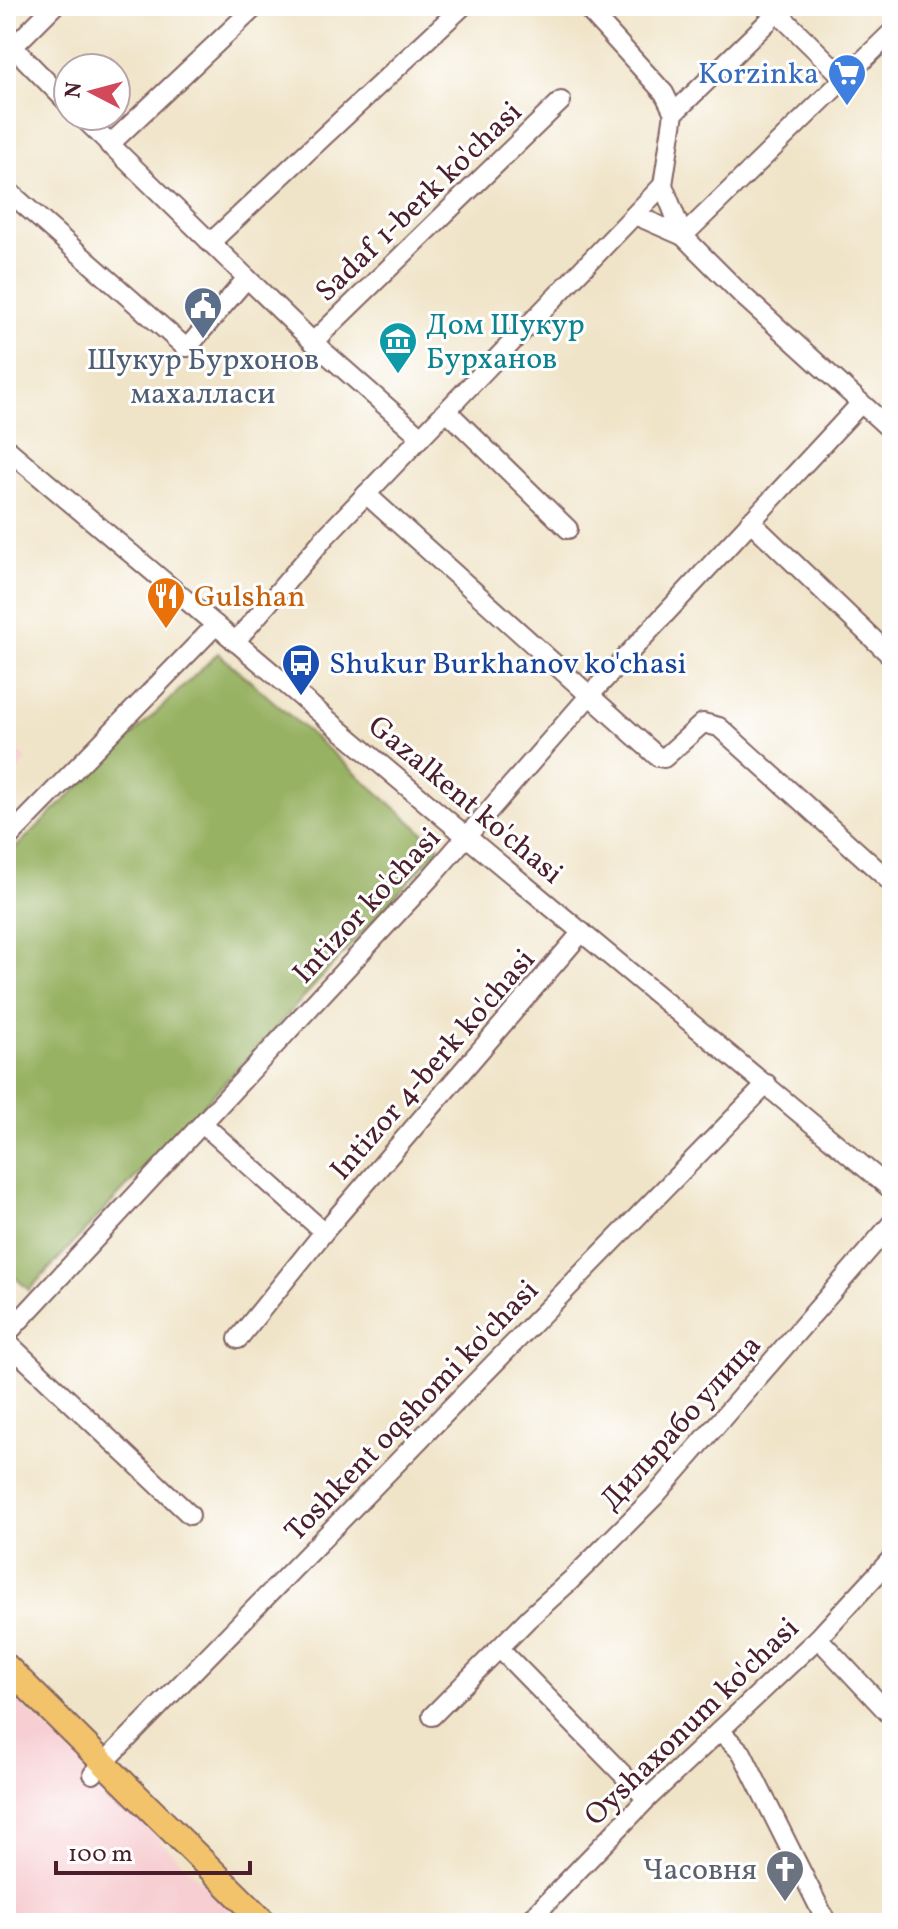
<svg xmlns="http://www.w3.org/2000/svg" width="898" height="1929" viewBox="0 0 898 1929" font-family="Vollkorn,serif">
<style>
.built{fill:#f7cfd3}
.forest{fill:#98b263;stroke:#716847;stroke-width:2}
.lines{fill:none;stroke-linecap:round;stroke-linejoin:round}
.minor-casing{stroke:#846462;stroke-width:22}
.major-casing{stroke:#846462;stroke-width:28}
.minor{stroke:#fff;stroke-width:18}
.major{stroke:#f2c36a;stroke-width:24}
.labels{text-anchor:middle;stroke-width:6;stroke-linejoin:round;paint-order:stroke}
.shop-label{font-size:30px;fill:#366cbe;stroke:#fff;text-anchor:end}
.street-label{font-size:30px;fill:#4a1f2b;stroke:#fff}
.culture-label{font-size:30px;fill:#0d838f;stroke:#fff;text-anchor:start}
.service-label{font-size:30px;fill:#4e5e75;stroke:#fff}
.food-label{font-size:30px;fill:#c56008;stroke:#fff;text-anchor:start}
.transit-label{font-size:30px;fill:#164399;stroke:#fff;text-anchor:start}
.worship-label{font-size:30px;fill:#5b616d;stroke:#fff;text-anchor:end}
</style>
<rect width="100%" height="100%" fill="#fff"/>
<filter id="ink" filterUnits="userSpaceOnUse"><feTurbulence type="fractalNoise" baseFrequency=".0125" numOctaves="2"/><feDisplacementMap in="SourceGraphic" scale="16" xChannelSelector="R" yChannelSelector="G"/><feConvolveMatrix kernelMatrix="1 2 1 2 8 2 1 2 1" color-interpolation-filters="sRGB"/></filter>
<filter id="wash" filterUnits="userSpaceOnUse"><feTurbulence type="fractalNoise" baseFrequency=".006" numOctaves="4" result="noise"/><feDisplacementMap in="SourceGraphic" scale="32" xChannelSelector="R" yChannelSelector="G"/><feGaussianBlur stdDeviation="1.8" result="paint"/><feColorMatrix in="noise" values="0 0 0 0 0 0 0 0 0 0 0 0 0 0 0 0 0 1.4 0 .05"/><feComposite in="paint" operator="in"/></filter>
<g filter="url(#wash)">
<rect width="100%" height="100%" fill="#f0e4c8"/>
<g class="built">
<path d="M6 740 27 760 6 783Z"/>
<path d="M6 1687 243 1923H6Z"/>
</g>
<path class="forest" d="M218 653 440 847 262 1043 29 1290 6 1269V857Z"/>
</g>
<g filter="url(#ink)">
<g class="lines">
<defs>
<g id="minor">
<path d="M585 6 664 93 674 113"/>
<path d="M778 13 844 78"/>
<path d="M6 40 68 103"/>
<path d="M13 47 54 6"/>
<path d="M674 113 784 6"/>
<path d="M674 113 663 185 683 236"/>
<path d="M81 116 247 278"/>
<path d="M109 145 256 6"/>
<path d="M6 189 185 347H188L247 278 313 342 421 437"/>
<path d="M635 215 683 236 741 294 892 431"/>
<path d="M683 236 892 32"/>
<path d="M210 243 463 6"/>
<path d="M313 342 561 101"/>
<path d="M447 411 568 529"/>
<path d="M6 448 467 837 892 1190"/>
<path d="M366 494 658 757 664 758 703 723 719 727 892 883"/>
<path d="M750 521 892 657"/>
<path d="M235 642 326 536 663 185"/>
<path d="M6 840 216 625"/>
<path d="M203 1124 324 1232"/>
<path d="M6 1335 431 877 590 695 861 403"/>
<path d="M238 1339 324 1232 582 932"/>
<path d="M6 1341 190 1515"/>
<path d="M818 1638 892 1717"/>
<path d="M500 1649 647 1799"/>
<path d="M432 1716 529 1618 571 1580 654 1497 892 1223"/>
<path d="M720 1731 742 1753 827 1923"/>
<path d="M93 1774 767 1084"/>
<path d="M527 1923 647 1799 818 1638 892 1558"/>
</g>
<path id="major" d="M6 1666 265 1923"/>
</defs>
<use href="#minor" class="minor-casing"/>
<use href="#major" class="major-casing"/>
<use href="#minor" class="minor"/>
<use href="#major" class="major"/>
</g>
</g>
<defs>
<symbol id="supermarket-pin" viewBox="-11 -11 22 30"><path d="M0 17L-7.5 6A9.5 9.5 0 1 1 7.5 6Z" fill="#3f7fe0" stroke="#fff"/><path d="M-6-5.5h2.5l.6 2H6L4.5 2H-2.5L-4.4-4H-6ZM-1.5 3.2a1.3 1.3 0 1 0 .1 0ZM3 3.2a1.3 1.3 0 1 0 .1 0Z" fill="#fff"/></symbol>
<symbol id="civic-pin" viewBox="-11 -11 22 30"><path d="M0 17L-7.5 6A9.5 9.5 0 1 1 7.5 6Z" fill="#5c6f8a" stroke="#fff"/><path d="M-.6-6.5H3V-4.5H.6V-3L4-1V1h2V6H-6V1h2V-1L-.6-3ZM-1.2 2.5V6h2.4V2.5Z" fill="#fff"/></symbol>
<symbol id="museum-pin" viewBox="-11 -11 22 30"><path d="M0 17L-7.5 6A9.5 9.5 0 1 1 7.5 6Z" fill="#0f9aa8" stroke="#fff"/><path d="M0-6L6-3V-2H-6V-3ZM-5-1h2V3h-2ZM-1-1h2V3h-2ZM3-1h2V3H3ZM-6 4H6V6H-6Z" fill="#fff"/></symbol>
<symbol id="restaurant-pin" viewBox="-11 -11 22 30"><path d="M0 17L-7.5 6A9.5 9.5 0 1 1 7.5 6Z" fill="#e8710a" stroke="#fff"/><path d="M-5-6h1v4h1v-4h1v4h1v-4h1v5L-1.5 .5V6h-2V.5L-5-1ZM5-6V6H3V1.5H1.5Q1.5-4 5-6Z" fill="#fff"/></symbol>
<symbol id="bus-pin" viewBox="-11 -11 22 30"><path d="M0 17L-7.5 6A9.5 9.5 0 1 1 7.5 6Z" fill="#1a4fb4" stroke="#fff"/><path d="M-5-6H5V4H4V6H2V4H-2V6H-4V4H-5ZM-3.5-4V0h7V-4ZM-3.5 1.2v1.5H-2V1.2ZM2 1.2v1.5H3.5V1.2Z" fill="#fff"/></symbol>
<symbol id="church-pin" viewBox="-11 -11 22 30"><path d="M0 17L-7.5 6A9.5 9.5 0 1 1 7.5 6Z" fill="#6b7280" stroke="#fff"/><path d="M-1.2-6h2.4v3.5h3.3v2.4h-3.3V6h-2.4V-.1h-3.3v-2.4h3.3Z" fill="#fff"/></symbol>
</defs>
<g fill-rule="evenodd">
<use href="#supermarket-pin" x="825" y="51" width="44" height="60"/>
<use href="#civic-pin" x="181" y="284" width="44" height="60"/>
<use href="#museum-pin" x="376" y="319" width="44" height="60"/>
<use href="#restaurant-pin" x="144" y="574" width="44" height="60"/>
<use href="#bus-pin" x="279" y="641" width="44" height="60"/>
<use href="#church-pin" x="763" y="1847" width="44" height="60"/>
</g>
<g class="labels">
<g class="shop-label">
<text x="819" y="83">Korzinka</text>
</g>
<g class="street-label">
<text transform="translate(418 201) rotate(-44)" y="10">Sadaf 1-berk ko'chasi</text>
<text transform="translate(466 799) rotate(40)" y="10">Gazalkent ko'chasi</text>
<text transform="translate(366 905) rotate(-47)" y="10">Intizor ko'chasi</text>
<text transform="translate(432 1064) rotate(-49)" y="10">Intizor 4-berk ko'chasi</text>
<text transform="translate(411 1410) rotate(-46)" y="10">Toshkent oqshomi ko'chasi</text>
<text transform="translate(680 1422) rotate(-48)" y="10">Дильрабо улица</text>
<text transform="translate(691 1721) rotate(-44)" y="10">Oyshaxonum ko'chasi</text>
</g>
<g class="culture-label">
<text x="426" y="334">Дом Шукур<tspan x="426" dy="34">Бурханов</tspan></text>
</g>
<g class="service-label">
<text x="203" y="369">Шукур Бурхонов<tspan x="203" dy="34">махалласи</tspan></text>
</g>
<g class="food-label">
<text x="194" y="606">Gulshan</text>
</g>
<g class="transit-label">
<text x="329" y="673">Shukur Burkhanov ko'chasi</text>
</g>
<g class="worship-label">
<text x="757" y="1879">Часовня</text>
</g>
</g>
<rect width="898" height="1929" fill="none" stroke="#fff" stroke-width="32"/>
<g transform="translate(92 92) rotate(276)"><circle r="38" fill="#ffffff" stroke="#b7a5aa" stroke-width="2"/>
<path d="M0-6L14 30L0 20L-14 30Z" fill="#d1495b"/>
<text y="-12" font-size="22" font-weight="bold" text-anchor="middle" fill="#4a1f2b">N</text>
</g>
<path d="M56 1861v12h194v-12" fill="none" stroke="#4a1f2b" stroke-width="4"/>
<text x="68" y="1861" font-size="24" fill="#4a1f2b" stroke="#ffffff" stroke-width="6" paint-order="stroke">100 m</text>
</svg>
